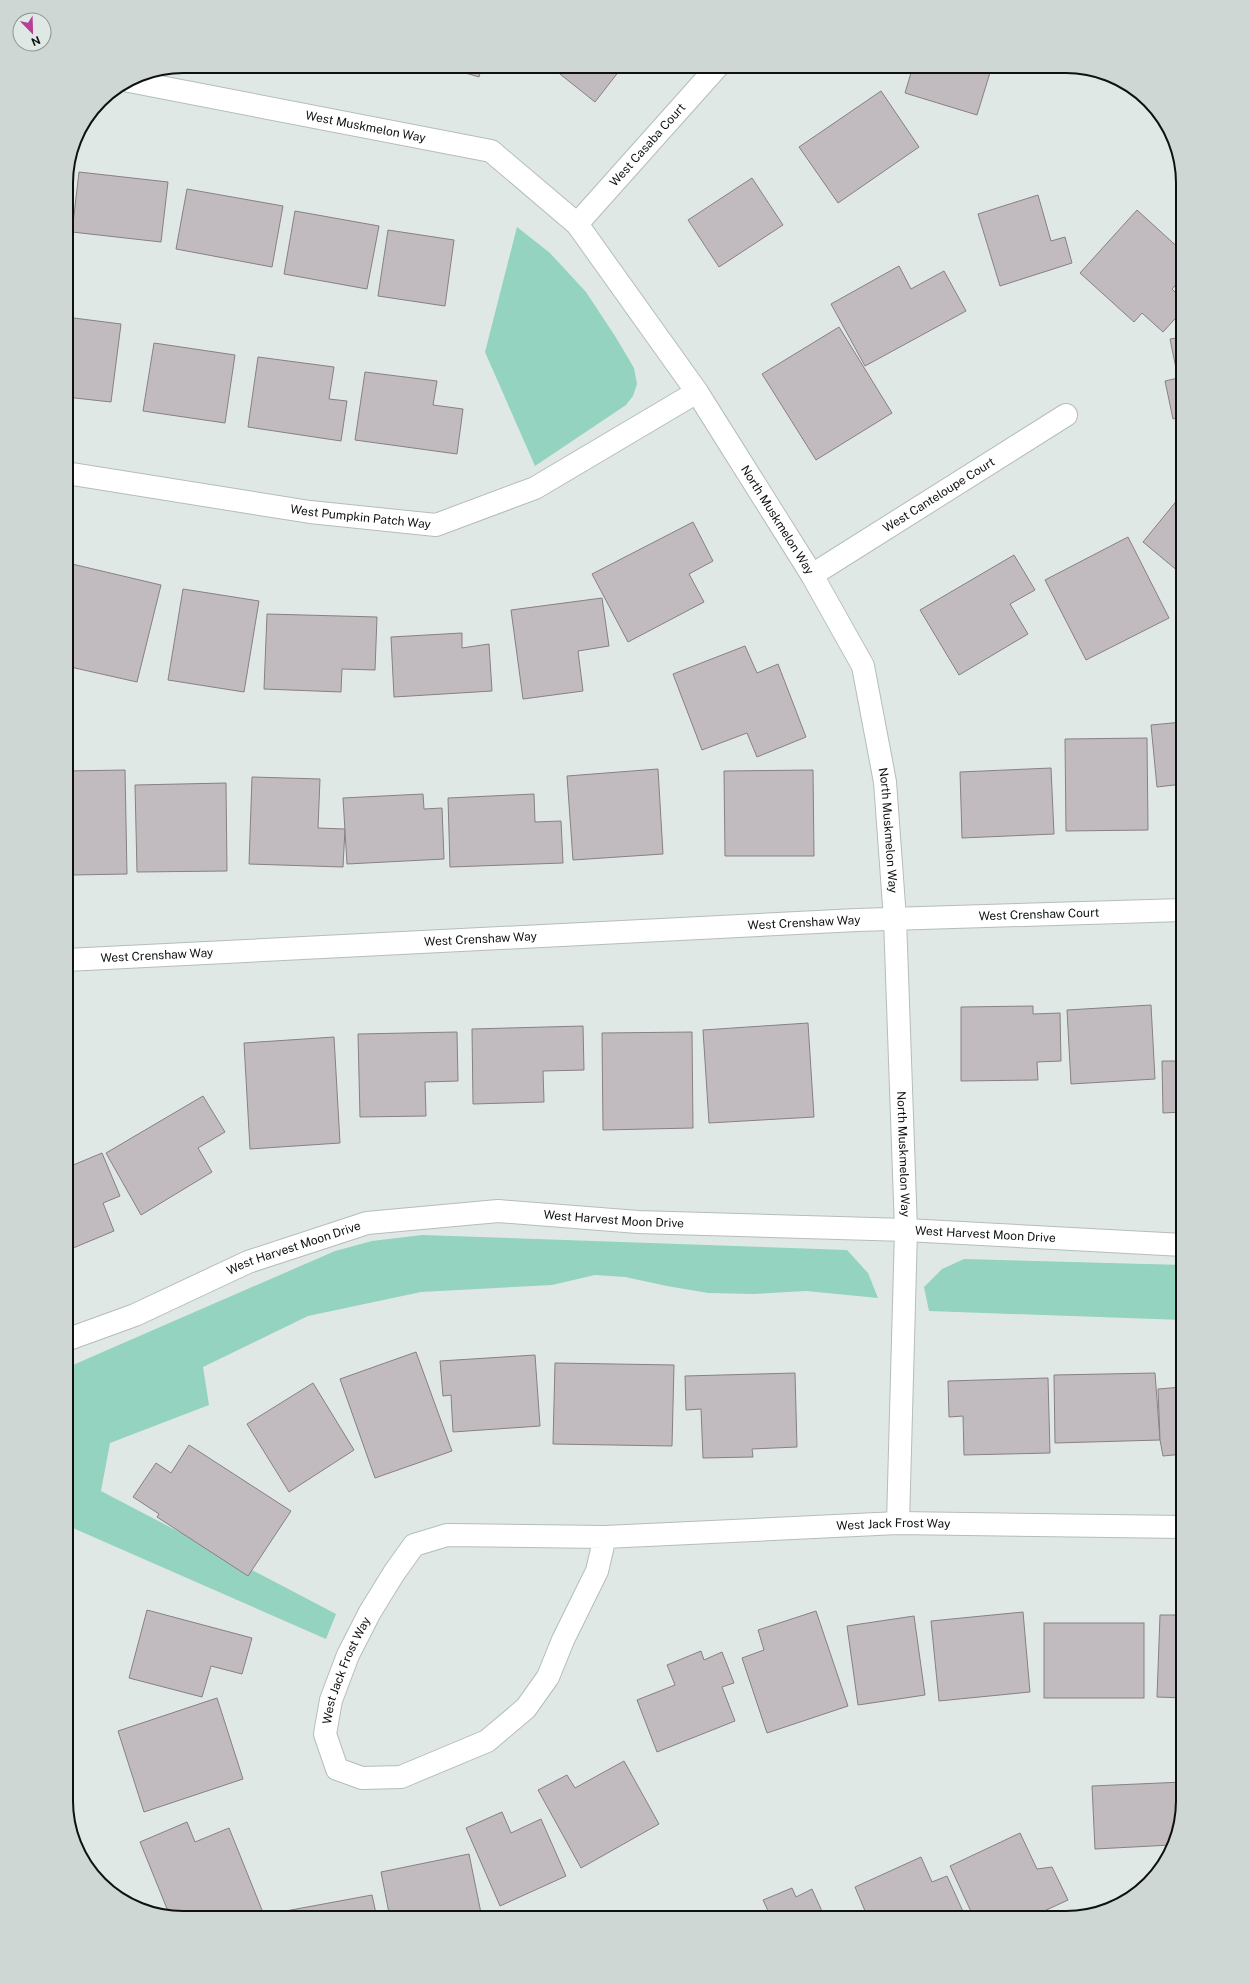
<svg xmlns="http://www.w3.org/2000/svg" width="1249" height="1984" viewBox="0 0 1249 1984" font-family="'Public Sans',sans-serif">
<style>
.green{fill:#93d3bf}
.building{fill:#c1babe;stroke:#878084}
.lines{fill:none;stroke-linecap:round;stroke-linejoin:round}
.minor-casing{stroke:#b5bdba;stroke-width:24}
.minor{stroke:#fff;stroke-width:22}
.labels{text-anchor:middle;stroke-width:3.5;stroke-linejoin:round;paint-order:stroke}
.street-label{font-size:12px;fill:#0e1110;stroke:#e0e8e5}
.rim{fill:none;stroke:#0e1110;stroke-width:2}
</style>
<rect width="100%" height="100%" fill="#e0e8e5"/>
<g class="green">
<path d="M517 227 550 253 586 292 615 336 634 368 637 384 633 396 626 405 535 466 485 352Z"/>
<path d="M422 1235 847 1250 868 1273 878 1298 806 1291 753 1294 708 1293 667 1286 625 1277 595 1275 552 1285 421 1292 308 1316 203 1367 209 1405 110 1443 101 1491 336 1614 326 1639 66 1525V1368L335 1251 372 1241Z"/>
<path d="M964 1259 1183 1265V1320L929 1311 924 1287 942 1269Z"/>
</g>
<g class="building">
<path d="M442 66H482L479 77Z"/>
<path d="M550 66H623L595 102Z"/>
<path d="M913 66H992L977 115 905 93Z"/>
<path d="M881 91 919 147 838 203 799 147Z"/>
<path d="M79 172 168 182 161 242 72 232Z"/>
<path d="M752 178 783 225 719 267 688 220Z"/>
<path d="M187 189 283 206 272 267 176 249Z"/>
<path d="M1038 195 1051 241 1065 237 1072 263 1000 286 978 214Z"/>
<path d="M1137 210 1183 252V277L1172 289 1183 300V310L1163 332 1142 313 1134 322 1080 273Z"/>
<path d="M295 211 379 226 367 289 284 274Z"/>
<path d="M388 230 454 240 445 306 378 296Z"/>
<path d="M899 266 911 289 944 271 966 311 865 366 831 304Z"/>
<path d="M66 317 121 324 111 402 66 397Z"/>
<path d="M839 327 892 413 816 460 762 374Z"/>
<path d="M1183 337V417L1173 419 1165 381 1178 378 1170 339Z"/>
<path d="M154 343 235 355 225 423 143 411Z"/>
<path d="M258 357 334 367 329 399 347 401 341 441 248 427Z"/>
<path d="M365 372 437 381 433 405 463 409 457 454 355 440Z"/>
<path d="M1183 493V567L1179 572 1143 542Z"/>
<path d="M693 522 713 561 689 574 704 602 628 642 592 574Z"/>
<path d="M1128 537 1169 618 1086 660 1045 580Z"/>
<path d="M1014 555 1035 590 1010 604 1028 634 959 675 920 610Z"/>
<path d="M72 564 161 585 137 682 66 666V588Z"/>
<path d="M183 589 259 601 244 692 168 680Z"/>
<path d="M602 598 609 646 578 651 583 691 523 699 511 610Z"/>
<path d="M267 614 377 617 375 670 342 669 341 692 264 689Z"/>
<path d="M462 633V648L489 644 492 691 394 697 391 637Z"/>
<path d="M745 646 757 673 778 664 806 737 757 757 747 733 702 750 673 674Z"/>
<path d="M1183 722V784L1157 787 1151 725Z"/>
<path d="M1147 738 1148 830 1066 831 1065 739Z"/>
<path d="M1051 768 1054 834 962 838 960 772Z"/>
<path d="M658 769 663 854 573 860 567 776Z"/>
<path d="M125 770 127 874 72 875V855H66V771Z"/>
<path d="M813 770 814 856H725L724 771Z"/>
<path d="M252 777 320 779 318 828 345 829 343 867 249 864Z"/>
<path d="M226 783 227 871 137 872 135 785Z"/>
<path d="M423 794 424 809 442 808 444 859 347 864 343 798Z"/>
<path d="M534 794 535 822 561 821 563 863 450 867 448 798Z"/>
<path d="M1151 1005 1155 1079 1071 1084 1067 1010Z"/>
<path d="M1033 1006V1014L1060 1013 1061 1061 1037 1062 1038 1080 961 1081V1007Z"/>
<path d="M808 1023 814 1117 709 1123 703 1030Z"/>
<path d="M583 1026 584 1070 543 1071 544 1102 473 1104 472 1029Z"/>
<path d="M457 1032 458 1081 425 1082 426 1116 360 1117 358 1034Z"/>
<path d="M692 1032 693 1128 603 1130 602 1033Z"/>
<path d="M334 1037 340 1143 250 1149 244 1043Z"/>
<path d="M1162 1061H1183V1112L1163 1113Z"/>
<path d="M203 1096 225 1132 198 1148 212 1172 141 1215 106 1153Z"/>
<path d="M102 1153 120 1196 103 1203 114 1231 66 1251V1168Z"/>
<path d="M416 1352 452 1451 375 1478 340 1379Z"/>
<path d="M535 1355 540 1426 453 1432 451 1395 443 1396 440 1361Z"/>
<path d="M555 1363 674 1365 672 1446 553 1444Z"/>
<path d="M795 1373 797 1447 752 1449 753 1457 703 1458 701 1409 686 1410 685 1376Z"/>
<path d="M1155 1373 1160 1440 1055 1443 1054 1375Z"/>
<path d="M1048 1378 1050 1453 964 1455 963 1416 949 1417 948 1381Z"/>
<path d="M313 1383 354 1450 289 1492 247 1424Z"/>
<path d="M1183 1387V1454L1163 1456 1160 1440 1158 1389Z"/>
<path d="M189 1445 291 1511 248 1576 157 1517 159 1514 133 1497 156 1463 171 1473Z"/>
<path d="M147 1610 252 1638 242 1674 211 1666 202 1697 129 1678Z"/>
<path d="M816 1611 848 1706 767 1733 742 1658 764 1650 758 1630Z"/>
<path d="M1023 1612 1030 1692 939 1701 931 1621Z"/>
<path d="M1160 1615H1183V1698L1157 1697Z"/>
<path d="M914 1616 925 1695 858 1705 847 1626Z"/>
<rect x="1044" y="1623" width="100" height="75"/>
<path d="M701 1651 704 1660 722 1652 734 1683 722 1687 735 1721 657 1752 637 1700 675 1685 667 1665Z"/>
<path d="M217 1698 243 1779 144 1812 118 1731Z"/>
<path d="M624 1761 659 1824 581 1868 538 1790 567 1775 575 1788Z"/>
<path d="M1183 1782V1801L1171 1845 1095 1849 1092 1786Z"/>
<path d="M502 1812 511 1833 541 1819 566 1876 500 1906 466 1828Z"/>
<path d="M187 1822 195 1842 229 1828 264 1915 258 1918H176L170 1916 140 1842Z"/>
<path d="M1020 1833 1037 1869 1052 1867 1068 1900 1029 1918H974L950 1866Z"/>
<path d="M469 1854 482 1918H390L381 1872Z"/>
<path d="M921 1857 932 1882 947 1876 966 1918H868L855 1887Z"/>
<path d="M792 1888 796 1897 812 1889 825 1918H764L770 1915 763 1900Z"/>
<path d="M372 1895 377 1918H265L264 1915Z"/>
</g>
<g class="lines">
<defs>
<g id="minor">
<path id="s1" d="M129 81 491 151 577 224 697 392 812 575 863 666 885 782 895 919 906 1230 898 1523"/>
<path id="s2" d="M577 224 718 66"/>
<path id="s3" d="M66 473 310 512 436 525 535 488 697 392"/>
<path id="s4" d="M812 575 1066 415"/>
<path id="s5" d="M66 960 857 920 1183 910"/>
<path id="s6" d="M66 1340 135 1315 248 1262 367 1223 498 1211 638 1222 906 1230 1183 1245"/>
<path id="s7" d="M605 1537 597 1571 563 1640 548 1677 526 1708 487 1741 401 1777 362 1778 337 1769 325 1734 331 1700 348 1655 370 1612 394 1573 414 1545 447 1535 605 1537 898 1523 1183 1527"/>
</g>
</defs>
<use href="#minor" class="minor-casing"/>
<use href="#minor" class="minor"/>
</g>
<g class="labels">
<g class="street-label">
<text dy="4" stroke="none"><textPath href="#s1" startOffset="241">West Muskmelon Way</textPath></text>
<text dy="4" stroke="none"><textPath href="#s2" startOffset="106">West Casaba Court</textPath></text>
<text dy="4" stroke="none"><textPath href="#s4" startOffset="150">West Canteloupe Court</textPath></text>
<text dy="4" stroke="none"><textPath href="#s3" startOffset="298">West Pumpkin Patch Way</textPath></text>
<text dy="4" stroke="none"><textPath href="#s1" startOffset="839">North Muskmelon Way</textPath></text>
<text dy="4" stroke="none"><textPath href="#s1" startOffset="1175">North Muskmelon Way</textPath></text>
<text dy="4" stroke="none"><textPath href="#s5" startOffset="974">West Crenshaw Court</textPath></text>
<text dy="4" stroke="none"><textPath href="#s5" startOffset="739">West Crenshaw Way</textPath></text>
<text dy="4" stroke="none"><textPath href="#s5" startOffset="415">West Crenshaw Way</textPath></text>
<text dy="4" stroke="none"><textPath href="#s5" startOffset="91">West Crenshaw Way</textPath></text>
<text dy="4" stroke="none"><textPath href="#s1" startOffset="1499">North Muskmelon Way</textPath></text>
<text dy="4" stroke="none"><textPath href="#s6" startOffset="571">West Harvest Moon Drive</textPath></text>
<text dy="4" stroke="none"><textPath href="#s6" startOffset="943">West Harvest Moon Drive</textPath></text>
<text dy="4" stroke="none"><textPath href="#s6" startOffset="246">West Harvest Moon Drive</textPath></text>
<text dy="4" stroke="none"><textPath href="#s7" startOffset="1129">West Jack Frost Way</textPath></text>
<text dy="4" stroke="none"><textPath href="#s7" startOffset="504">West Jack Frost Way</textPath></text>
</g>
</g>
<path d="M0 0H1249V1984H0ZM183 73H1066A110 110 0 0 1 1176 183V1801A110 110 0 0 1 1066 1911H183A110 110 0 0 1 73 1801V183A110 110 0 0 1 183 73Z" fill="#cfd7d4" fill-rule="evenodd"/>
<path class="rim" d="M183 73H1066A110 110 0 0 1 1176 183V1801A110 110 0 0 1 1066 1911H183A110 110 0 0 1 73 1801V183A110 110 0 0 1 183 73Z"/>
<g transform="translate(32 32) rotate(157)"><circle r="19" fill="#e0e8e5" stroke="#8c9290"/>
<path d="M0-3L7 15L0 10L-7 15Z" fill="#b73f95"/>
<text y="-6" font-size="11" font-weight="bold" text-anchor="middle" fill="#0e1110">N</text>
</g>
</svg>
